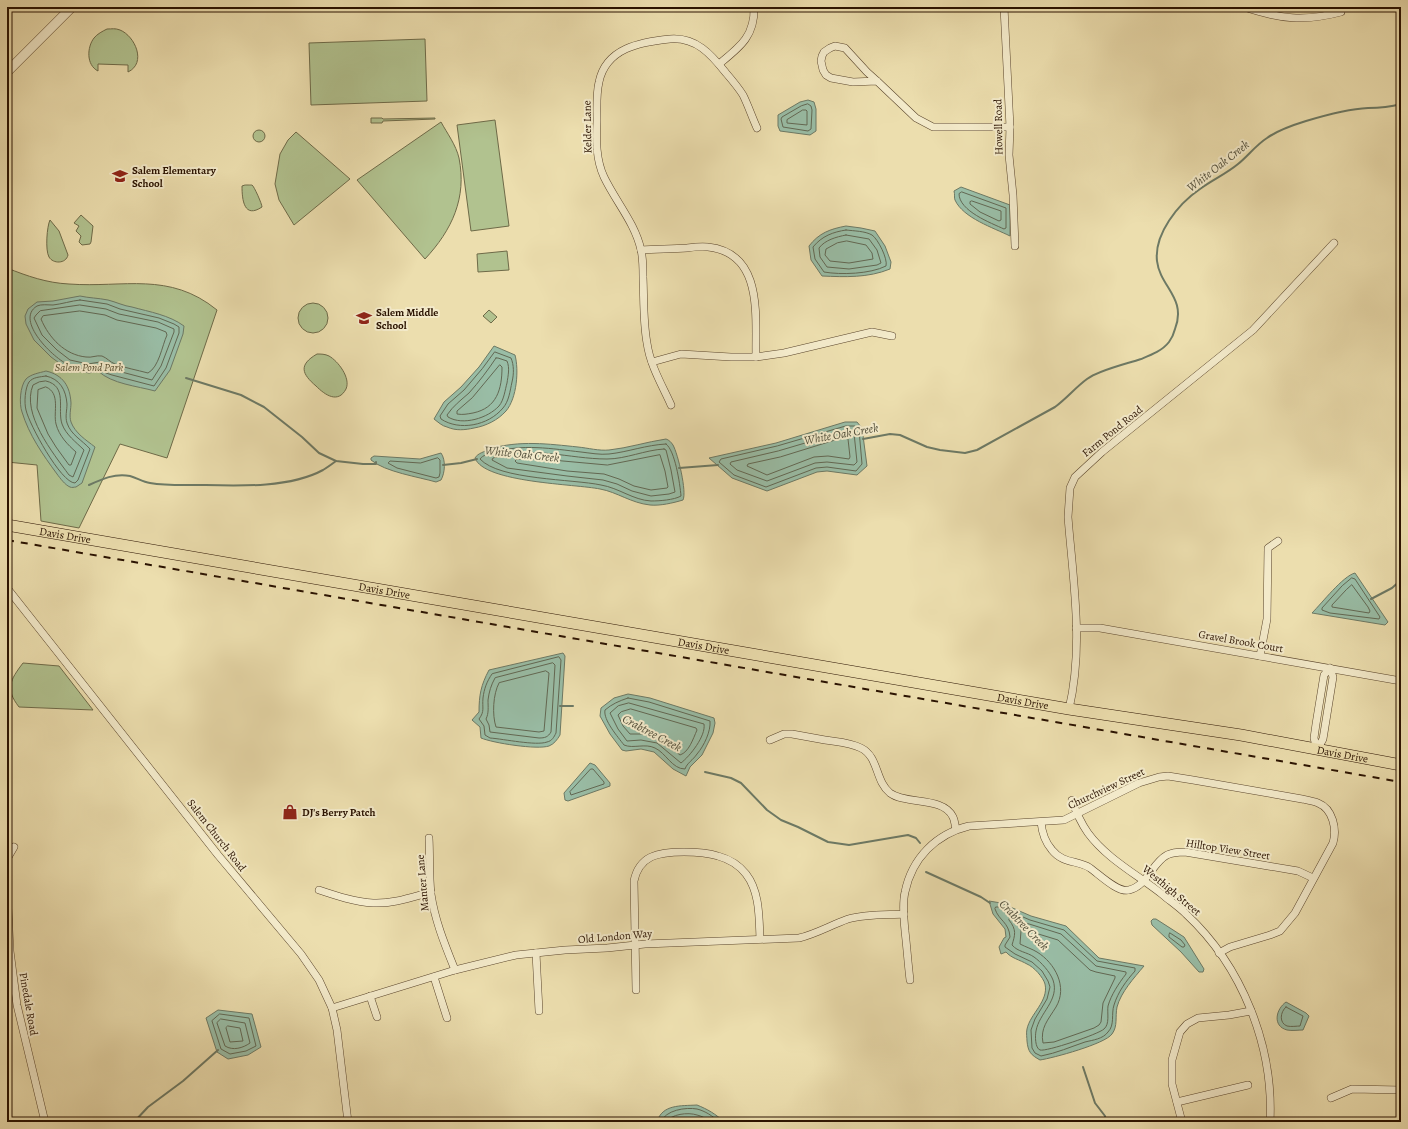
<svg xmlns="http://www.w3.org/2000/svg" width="1408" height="1129" viewBox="0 0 1408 1129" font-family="Alegreya,serif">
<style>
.green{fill:#b1c28f;stroke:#6e6a48}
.water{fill:#99bda6;stroke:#6d7964}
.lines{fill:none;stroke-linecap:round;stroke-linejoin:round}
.shore{stroke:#626853;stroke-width:1}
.stream{stroke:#6d7964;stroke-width:2}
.minor-casing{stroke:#5a452c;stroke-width:8}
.tertiary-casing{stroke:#5a452c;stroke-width:10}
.primary-casing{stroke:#2a1200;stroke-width:12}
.minor{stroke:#f3eaca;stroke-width:7}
.tertiary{stroke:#f3eaca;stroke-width:9}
.primary{stroke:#ecdeae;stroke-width:11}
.rail{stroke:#2a1200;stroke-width:2;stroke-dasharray:7 7;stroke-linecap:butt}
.labels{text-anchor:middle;stroke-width:4;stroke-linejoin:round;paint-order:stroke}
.street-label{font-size:11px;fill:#2a1200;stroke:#f3eaca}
.poi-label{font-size:11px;font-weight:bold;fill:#2a1200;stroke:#f3eaca;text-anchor:start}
.park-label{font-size:11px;font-style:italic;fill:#595032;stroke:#f3eaca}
.water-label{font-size:12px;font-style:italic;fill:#514e3a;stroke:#f3eaca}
</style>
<rect width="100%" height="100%" fill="#ecdeae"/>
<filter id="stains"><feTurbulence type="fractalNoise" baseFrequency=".005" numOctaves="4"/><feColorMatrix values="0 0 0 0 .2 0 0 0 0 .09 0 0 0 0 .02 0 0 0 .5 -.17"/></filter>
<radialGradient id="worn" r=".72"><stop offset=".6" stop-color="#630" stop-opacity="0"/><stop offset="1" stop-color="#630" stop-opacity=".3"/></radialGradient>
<g class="green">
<path d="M107 29C112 29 115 28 120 30 135 36 147 63 128 72V65L98 64V71C86 65 87 47 94 38 97 34 103 31 107 29Z"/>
<path d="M425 39 427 101 311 105 309 43Z"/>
<path d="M371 118H382L383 119 435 118V119L383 121 382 123H371Z"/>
<path d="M495 120 509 226 471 231 457 125Z"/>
<path d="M441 122C447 133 456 145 459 158 467 198 452 230 425 259L357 180Z"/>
<circle cx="259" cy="136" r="6"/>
<path d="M296 132 350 179 294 225 279 200 275 184 280 154 288 140Z"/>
<path d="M245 185C245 185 251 185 252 185 254 186 262 204 262 207 244 219 242 200 242 186Z"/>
<path d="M81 215 93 226 91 242 90 244 82 245 79 242 81 236 76 231 79 226 74 223Z"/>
<path d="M50 220 59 231 68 255C66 264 53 264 49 257 45 250 47 226 50 220Z"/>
<path d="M507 251 509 270 478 272 477 254Z"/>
<path d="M7 268C27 276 47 283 69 284 124 288 169 271 217 310L167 458 120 444 79 528 41 521 37 465 7 462Z"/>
<circle cx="313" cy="318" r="15"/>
<path d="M489 310 497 317 491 323 483 316Z"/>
<path d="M317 354C321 354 325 354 329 356 338 361 351 378 346 389 338 404 325 395 316 386 302 374 298 365 317 354Z"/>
<path d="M23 663 59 666 93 710 19 707C5 689 10 680 23 663Z"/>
</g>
<g class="water">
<path d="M808 100 814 102 816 109V131L810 135 780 131 778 126V115L800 102Z"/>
<path d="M961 187 1010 205V236C994 228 963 218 955 200 954 198 955 194 954 191Z"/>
<path d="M846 226 861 228 875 231 885 246 891 262 890 269C868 278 845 277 822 276L811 260 809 246C819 233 830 229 846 226Z"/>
<path d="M80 296C89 298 98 298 108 300 116 302 124 306 132 307 150 312 169 315 184 326L183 334 170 370 155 391C137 386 112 384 98 371L89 373 66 368 51 357 34 340 26 324 25 316 28 309 37 302 53 301Z"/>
<path d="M494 346 515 355C519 370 517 398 506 411 498 420 486 426 474 428 465 430 456 431 447 427 442 426 438 422 434 419L444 402 461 387 479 367Z"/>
<path d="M46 371C63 375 70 386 71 403 71 409 69 416 71 422 75 433 86 440 95 447L82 483 76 487C74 487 72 488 70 487 65 485 60 478 57 474 43 455 29 435 22 412 19 404 20 386 26 379 31 374 39 373 46 371Z"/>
<path d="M845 422H857L862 428 867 466 857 475 827 471 817 472 767 491 732 478 709 458 776 443Z"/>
<path d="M666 439C669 440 671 442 673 445 678 454 687 492 683 500 673 503 660 506 650 505 631 503 617 492 600 489 576 484 484 483 475 458 478 453 484 452 490 449 519 440 549 444 578 447 588 448 599 451 609 450 628 448 646 442 666 439Z"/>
<path d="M441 453C446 460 445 473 441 480L436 482C419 477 385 472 371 460V458L374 456 420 459Z"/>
<path d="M1355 573 1388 622 1385 625 1312 613C1322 603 1343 576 1355 573Z"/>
<path d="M563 653 565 656 560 735C557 740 554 744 549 746 537 750 493 743 481 738L480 727 472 720 479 712C479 695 481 685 489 670Z"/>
<path d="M628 694 650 698 714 718 715 723 713 733 702 755 690 767 686 776 673 769 654 752 641 749 626 751 622 750 610 734 600 716 601 708 614 698Z"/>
<path d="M590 763 595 765 610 783V786L568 801 565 800 564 793Z"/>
<path d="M989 901 1001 903 1031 916 1066 926 1099 958 1144 966C1134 978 1121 992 1117 1007 1115 1017 1118 1026 1112 1034 1105 1044 1053 1058 1040 1060 1031 1055 1028 1052 1027 1041 1027 1038 1026 1033 1027 1029 1030 1014 1049 1001 1045 984 1043 977 1034 967 1027 964 1020 960 1011 958 1006 952L1001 954 999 947 1004 938 1006 937 1005 929 993 914Z"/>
<path d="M1153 919H1156L1184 937 1204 969 1203 972H1199L1181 952 1152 925 1151 921Z"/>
<path d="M1286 1002 1306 1013 1309 1016 1303 1030C1298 1030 1292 1031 1287 1030 1272 1026 1276 1009 1286 1002Z"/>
<path d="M218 1010 252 1014 261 1047 248 1055 228 1059 217 1052 206 1018Z"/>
<path d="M697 1105C707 1109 716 1114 724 1122H657C662 1104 681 1106 697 1105Z"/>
</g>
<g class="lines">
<g class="shore">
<path d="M808 104 811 106 812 110 811 129 808 131 783 127 781 119 782 117 801 106Z"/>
<path d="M803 110H806L807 111V125L787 123V120Z"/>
<path d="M962 192 1006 208V228L1004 229C991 223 959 211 959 194Z"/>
<path d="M972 201 1001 211V220L999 221 980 212 970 204V202Z"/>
<path d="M846 230C854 231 865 231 872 235 878 239 888 259 886 266 870 274 841 275 824 272L815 259 813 247C822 236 833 232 846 230Z"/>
<path d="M846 235 869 239 877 250 881 263 877 265 849 269 827 267 820 257 819 248C825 240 836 237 846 235Z"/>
<path d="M847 241 866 245 872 253 873 259 849 263 830 261 825 255 826 249 837 243Z"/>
<path d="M80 300 107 304 120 309 159 318 174 324 179 327V333L166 368 154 386 112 375 106 373 99 367C96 367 93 368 90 369 84 369 74 367 69 365 54 359 14 320 37 306 41 304 48 305 53 305 62 304 71 301 80 300Z"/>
<path d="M80 305 106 309 119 314 158 322 174 329V332L161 366 152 380 114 370 100 362 88 364 70 360 57 350 42 335 34 318 36 315 40 311Z"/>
<path d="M80 311 105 315 117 320 156 328 166 332 167 335C162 346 159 367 148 373 137 370 125 368 115 364 110 362 107 358 102 356 96 355 92 358 86 357 65 355 49 338 41 319L43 316Z"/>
<path d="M495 352 511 358C514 365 514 374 512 382 510 391 509 401 503 408 488 426 459 431 441 419L440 416 448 404 464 390 482 369Z"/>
<path d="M496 358H498L507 361C510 368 508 376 507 383 505 390 504 400 499 406 488 418 463 426 448 417L447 415C453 406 461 400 469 393 479 382 488 370 496 358Z"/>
<path d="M500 365 502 367C502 389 497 408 473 413 467 414 463 415 457 414V411L472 398Z"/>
<path d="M46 376C60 379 66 390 67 404 67 410 65 417 67 423 71 435 82 440 90 449L78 480 75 483C61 483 29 424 26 410 24 403 25 388 29 382 33 377 40 377 46 376Z"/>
<path d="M46 381C68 386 57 409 62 424 66 435 76 442 84 450L73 477 69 475C53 453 21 414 33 385L39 382Z"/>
<path d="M46 387C61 393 53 412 56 424 59 436 68 445 76 452L71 465H69L56 447 48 434 37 408 38 390Z"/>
<path d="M846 426H855L859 430 862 464 856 471 827 467 816 468 766 487 734 475 719 462 721 459 777 446Z"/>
<path d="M846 431H852L854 433 857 462 854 465 827 462 815 463 767 481 737 470 730 464 731 462 778 451Z"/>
<path d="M846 437 848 439 850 457 849 459 828 456 814 457 767 475 747 466 748 464 780 457Z"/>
<path d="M666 444C675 450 680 484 681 496 674 500 659 501 651 501 633 500 619 488 601 485 573 479 499 480 480 459 483 455 488 454 493 453 521 443 553 449 581 452 590 453 600 455 609 454 628 452 646 445 666 444Z"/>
<path d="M664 449 666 450 671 470 675 492 669 494 651 496 632 491 617 484 603 480 567 476 507 468 492 460 493 458C531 445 569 459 607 459 626 459 645 450 664 449Z"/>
<path d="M660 455 665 471 668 487 667 488 651 490 634 486 619 479 604 474 567 471 517 463 515 461 517 459 552 460 607 465Z"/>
<path d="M438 458 440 460V473L439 477 436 478 397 468 388 463 390 461 420 463Z"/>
<path d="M1352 578 1355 579 1380 617 1379 619 1330 613 1322 610V608L1342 586Z"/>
<path d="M1352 585 1368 607 1370 611 1369 613 1332 607V605L1346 590Z"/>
<path d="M559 657 561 660 556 733C554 737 552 741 547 742 536 746 504 739 490 738L485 735 484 726 479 719C485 711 482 708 483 698 484 689 487 681 492 674Z"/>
<path d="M553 663 555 665 551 732C548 737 545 738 539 738L490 732 489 725 486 719C489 713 488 707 488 700 489 692 491 685 495 678Z"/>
<path d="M546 671 549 673 544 731 539 732 496 727C492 715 493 694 499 683Z"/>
<path d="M628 698 649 702 710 721C711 731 704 746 697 754 693 760 687 763 685 769 672 769 666 753 655 748 645 743 633 749 624 745 618 737 603 720 605 710 612 704 619 701 628 698Z"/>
<path d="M629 703 704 724C706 736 690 756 681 763L657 743 641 740 627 741 618 729 610 713 618 706Z"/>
<path d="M631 709 696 728 697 730C693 739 689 752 680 755L659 738 643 734H630L623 726 618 715 621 712Z"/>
<path d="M591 769H593L604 782V784L571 795 570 792Z"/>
<path d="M996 907H1000L1030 920 1064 930 1097 961 1135 968V971C1126 981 1118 992 1114 1005 1111 1014 1115 1025 1108 1032 1103 1039 1093 1040 1085 1042 1070 1047 1057 1053 1041 1056L1035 1053 1032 1048 1031 1030 1035 1019 1047 999 1050 987 1048 981 1042 971 1032 962 1015 954 1005 947V945L1010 937C1009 922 999 921 995 909Z"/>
<path d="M1010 918 1061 934 1096 966 1126 972V974C1119 983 1111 995 1108 1006 1107 1013 1110 1024 1104 1029 1099 1034 1046 1052 1040 1050 1035 1048 1035 1036 1036 1031 1039 1013 1060 1000 1053 980 1050 972 1041 962 1034 957 1027 952 1018 952 1012 945 1015 935 1017 930 1009 920Z"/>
<path d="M1022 929 1058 940 1090 970 1096 972 1115 976V978L1103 1003 1101 1022 1099 1025 1094 1028 1054 1042 1043 1043C1040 1028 1048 1020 1056 1007 1068 987 1055 963 1037 952 1032 949 1026 947 1020 944L1021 931Z"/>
<path d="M1170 933 1181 940 1185 945 1184 947H1182L1169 937V935Z"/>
<path d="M1286 1007 1303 1016 1300 1026C1297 1026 1291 1027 1287 1026 1279 1023 1280 1012 1286 1007Z"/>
<path d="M220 1014 249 1018 256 1046 246 1051 230 1054 221 1049 212 1021Z"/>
<path d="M221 1019 245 1023 250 1043C243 1048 233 1051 225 1046L217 1023Z"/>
<path d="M228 1026 240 1028 243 1041 230 1042 226 1028Z"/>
<path d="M661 1122C665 1110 686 1107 697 1109 705 1111 713 1116 719 1122"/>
<path d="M666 1122C671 1114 688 1112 697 1115 702 1116 707 1119 711 1122"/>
</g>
<g class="stream">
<path d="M186 378 241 395 264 407 302 437 319 453 336 461 363 464H376V462"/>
<path d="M863 439 890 434 900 435 927 447 940 450 965 453 977 450 1055 407C1067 398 1076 387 1087 379 1099 370 1126 364 1141 359 1151 355 1162 351 1169 342 1172 338 1174 333 1175 329 1187 298 1160 287 1157 261 1154 234 1178 204 1200 189 1212 180 1226 174 1238 164 1248 156 1256 145 1267 138 1278 130 1293 125 1306 121 1326 115 1347 109 1368 108 1379 108 1390 107 1401 104"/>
<path d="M443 465 461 463 477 459"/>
<path d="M679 468 718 465"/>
<path d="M89 485C102 479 115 473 130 476 137 478 143 482 150 483 167 486 186 485 202 485 239 486 290 488 323 470 328 467 332 464 336 461"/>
<path d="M1371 599 1392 588 1401 580"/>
<path d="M560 706H573"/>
<path d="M705 772 731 778 741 783 767 810 781 820 798 827 828 842 849 845 908 835 916 838 920 843"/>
<path d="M926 872 981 897 990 903"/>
<path d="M1083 1067 1095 1103 1105 1116 1106 1122"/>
<path d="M134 1122 148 1107 183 1081 218 1050"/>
</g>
<defs>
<g id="minor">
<path d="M1004 7 1010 127 1009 155 1013 195 1015 246"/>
<path d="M1244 7C1280 19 1304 22 1341 12"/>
<path d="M719 64C740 47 755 36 754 7"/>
<path d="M877 81 853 82 831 78 826 75 823 70 821 61 822 56 824 52 830 48 835 46 845 48 867 72 877 81 916 118 933 127H1010"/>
<path d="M641 250C657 249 672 249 687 248 694 247 702 246 708 247 764 253 755 317 756 357H731L681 354 652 362"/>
<path d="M756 357 784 353 872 332 892 336"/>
<path d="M671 405C662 385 650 365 647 343 643 321 644 299 643 277 643 268 643 258 641 250 635 223 616 202 604 177 596 160 596 140 597 121 597 108 596 95 599 82 606 48 640 42 670 39 696 37 711 54 726 73 732 80 738 87 743 95 748 105 752 117 757 128"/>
<path d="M7 588 218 855 301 954 319 980 332 1008 337 1030 348 1122"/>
<path d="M1076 628H1100L1401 681"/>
<path d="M1260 656 1267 619 1268 548 1278 541"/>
<path d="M1330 668 1333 677 1323 739 1317 750 1314 738 1316 724 1324 675Z"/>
<path d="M1069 709C1084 646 1073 580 1068 517L1070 488 1075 477 1102 452 1253 330 1334 243"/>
<path d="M770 740 784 734H792C803 736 814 738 825 740 837 742 849 742 861 748 879 757 875 781 890 793 906 805 943 796 953 817 955 821 955 826 956 829"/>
<path d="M1072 800C1076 812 1081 823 1088 833 1107 859 1138 875 1163 895 1170 901 1179 907 1186 914 1242 966 1274 1046 1270 1122"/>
<path d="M1041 822C1042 833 1045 842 1052 850 1063 864 1078 860 1090 868 1100 875 1118 893 1129 890 1147 886 1152 863 1167 855 1173 852 1179 852 1185 852L1298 871 1313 878"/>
<path d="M429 838C430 856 429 876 431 894 435 921 445 945 455 970"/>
<path d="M7 859 14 847"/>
<path d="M7 887 10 951 17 1005 45 1122"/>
<path d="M319 890C337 896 355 902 373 903 393 904 412 897 431 892"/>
<path d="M536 953 539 1011"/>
<path d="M434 977 447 1018"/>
<path d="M910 980C908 964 907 948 905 931 904 919 902 905 905 892 912 858 936 834 969 826L1064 820 1139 783 1159 777 1168 776 1193 780 1302 799C1307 800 1313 801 1318 803 1333 809 1337 829 1333 843L1295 913 1280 931 1270 935 1230 947 1219 953"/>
<path d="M636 990 634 881C636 871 641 862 651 857 666 850 702 851 718 856 729 859 739 865 746 874 760 892 759 918 760 939"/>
<path d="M370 996 377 1017"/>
<path d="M332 1008 455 970 516 955 565 950 607 948 645 944 799 938C816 934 831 925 848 919 865 914 886 915 904 914"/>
<path d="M1331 1098 1352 1089 1401 1090"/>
<path d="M1177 1102 1248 1085"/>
<path d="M1182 1122 1172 1084V1060L1180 1032 1187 1024 1198 1018 1229 1015 1251 1011"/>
</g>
<path id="tertiary" d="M7 72 72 7"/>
<g id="primary">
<path id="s1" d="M7 525 1069 709 1241 735 1401 765"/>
</g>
</defs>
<use href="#minor" class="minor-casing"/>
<use href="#tertiary" class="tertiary-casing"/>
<use href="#primary" class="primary-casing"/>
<use href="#minor" class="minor"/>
<use href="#tertiary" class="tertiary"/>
<use href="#primary" class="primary"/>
<path class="rail" d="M7 540 1401 782"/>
</g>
<defs>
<symbol id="school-bare" viewBox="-9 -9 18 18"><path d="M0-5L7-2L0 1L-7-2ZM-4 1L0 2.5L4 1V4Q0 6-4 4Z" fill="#8f2418" stroke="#f3eaca" stroke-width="2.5" paint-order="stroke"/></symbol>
<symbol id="shop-bare" viewBox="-9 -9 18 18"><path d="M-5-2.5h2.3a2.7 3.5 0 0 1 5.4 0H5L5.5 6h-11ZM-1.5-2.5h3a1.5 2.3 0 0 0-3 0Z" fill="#8f2418" stroke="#f3eaca" stroke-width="2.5" paint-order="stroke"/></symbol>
</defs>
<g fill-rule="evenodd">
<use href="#school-bare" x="109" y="165" width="22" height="22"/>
<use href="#school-bare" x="353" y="307" width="22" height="22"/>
<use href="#shop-bare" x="279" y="801" width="22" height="22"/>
</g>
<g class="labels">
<g class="street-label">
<text transform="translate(587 127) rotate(-91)" y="4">Kelder Lane</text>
<text transform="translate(998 127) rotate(-91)" y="4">Howell Road</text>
<text transform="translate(1112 431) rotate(-39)" y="4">Farm Pond Road</text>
<text dy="4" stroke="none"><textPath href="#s1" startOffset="59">Davis Drive</textPath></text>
<text dy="4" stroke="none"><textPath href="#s1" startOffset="383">Davis Drive</textPath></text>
<text transform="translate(1241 641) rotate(10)" y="4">Gravel Brook Court</text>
<text dy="4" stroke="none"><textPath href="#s1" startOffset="707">Davis Drive</textPath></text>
<text dy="4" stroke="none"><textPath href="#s1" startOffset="1031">Davis Drive</textPath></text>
<text dy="4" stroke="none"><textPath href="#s1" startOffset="1355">Davis Drive</textPath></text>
<text transform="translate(1106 788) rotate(-25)" y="4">Churchview Street</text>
<text transform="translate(217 835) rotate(52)" y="4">Salem Church Road</text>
<text transform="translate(1228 849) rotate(9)" y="4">Hilltop View Street</text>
<text transform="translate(422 883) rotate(-95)" y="4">Manter Lane</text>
<text transform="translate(1172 890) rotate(40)" y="4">Westhigh Street</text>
<text transform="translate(615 936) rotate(-5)" y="4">Old London Way</text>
<text transform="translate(29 1004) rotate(80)" y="4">Pinedale Road</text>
</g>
<g class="poi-label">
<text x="132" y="174">Salem Elementary<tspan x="132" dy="13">School</tspan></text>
<text x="376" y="316">Salem Middle<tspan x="376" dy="13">School</tspan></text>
<text x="302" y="816">DJ's Berry Patch</text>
</g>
<g class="park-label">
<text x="89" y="371">Salem Pond Park</text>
</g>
<g class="water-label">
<text transform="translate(1218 166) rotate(-38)" y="4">White Oak Creek</text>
<text transform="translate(841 434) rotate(-10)" y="4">White Oak Creek</text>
<text transform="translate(522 454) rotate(6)" y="4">White Oak Creek</text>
<text transform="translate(652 733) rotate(28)" y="4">Crabtree Creek</text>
<text transform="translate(1024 925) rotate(46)" y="4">Crabtree Creek</text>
</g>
</g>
<rect width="1408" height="1129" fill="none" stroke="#ecdeae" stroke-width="24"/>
<rect x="8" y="8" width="1392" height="1113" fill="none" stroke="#2a1200" stroke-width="2"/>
<rect x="12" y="12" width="1384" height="1105" fill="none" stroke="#2a1200"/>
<rect width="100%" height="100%" filter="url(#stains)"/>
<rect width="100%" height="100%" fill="url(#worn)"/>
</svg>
